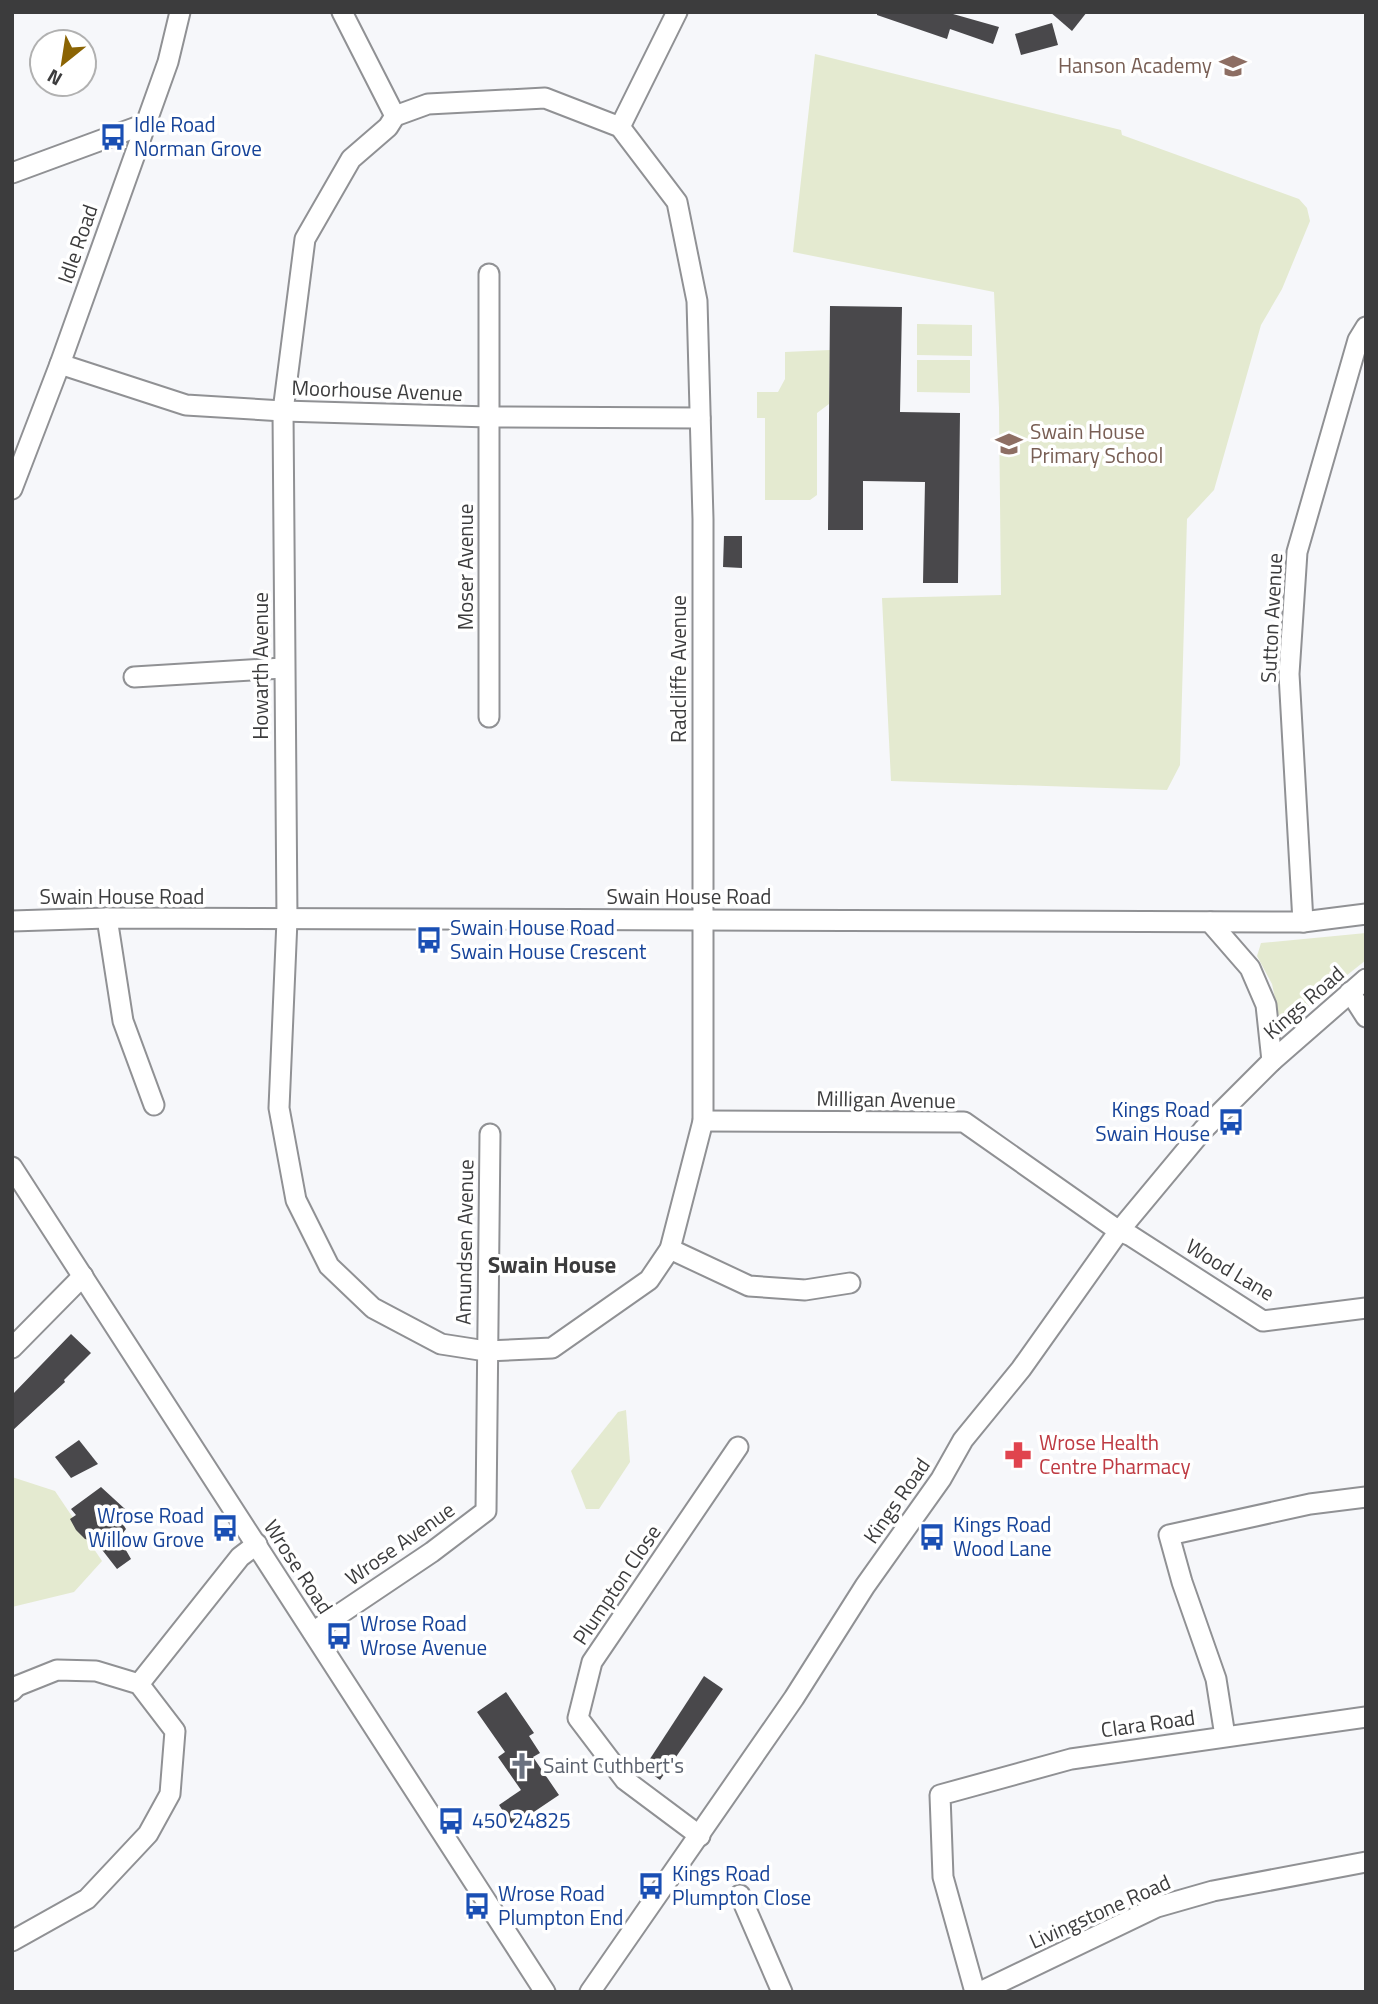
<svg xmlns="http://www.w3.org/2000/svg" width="1378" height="2004" viewBox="0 0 1378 2004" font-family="'Titillium Web',sans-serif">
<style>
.green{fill:#e4ead0}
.building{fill:#49484b}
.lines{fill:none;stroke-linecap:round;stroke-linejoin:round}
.minor-casing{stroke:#909194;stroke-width:23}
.minor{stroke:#fff;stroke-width:19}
.labels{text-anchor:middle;stroke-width:7;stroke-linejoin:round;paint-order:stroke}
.education-label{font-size:21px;fill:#785e54;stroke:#fff;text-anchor:end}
.transit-label{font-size:21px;fill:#164399;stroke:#fff;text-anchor:start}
.street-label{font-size:21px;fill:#3c3c3d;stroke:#fff}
.health-label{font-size:21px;fill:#be3a42;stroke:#fff;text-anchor:start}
.worship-label{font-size:21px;fill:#5b616d;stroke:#fff;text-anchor:start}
.neighbourhood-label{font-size:23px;font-weight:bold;fill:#3c3c3d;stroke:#fff}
</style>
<rect width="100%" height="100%" fill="#f6f7fa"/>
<g class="green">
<path d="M815 54 1121 130 1122 135 1299 199 1307 208 1310 221 1282 289 1261 325 1214 490 1187 519 1180 765 1167 790 891 781 882 598 1001 595 999 408 994 292 793 252Z"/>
<path d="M917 324 972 325V356L917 355Z"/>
<path d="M830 350 829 404 817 413V495L810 500H765V418H757V392H778L785 379V352Z"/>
<path d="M917 360H970V393L917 392Z"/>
<path d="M1366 933V960L1291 1020 1279 1017 1272 984 1257 956 1261 943Z"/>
<path d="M626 1410 630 1462 599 1509H586L571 1471 618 1412Z"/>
<path d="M12 1477 55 1491 102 1561 74 1592 12 1607Z"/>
</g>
<g class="building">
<path d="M877 12H946L999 27 993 44 950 29 947 39 877 15Z"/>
<path d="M1050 12H1087L1072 31Z"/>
<path d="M1052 23 1058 45 1021 55 1015 34Z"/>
<path d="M830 306 902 307 900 412 960 413 958 583H923L925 482 863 481V530H828Z"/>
<path d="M724 536H742V568L723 567Z"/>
<path d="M71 1334 91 1353 64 1380 65 1382 12 1431V1395Z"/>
<path d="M79 1440 98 1464 71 1478 55 1457Z"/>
<path d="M101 1487 125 1509 119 1518 126 1529 119 1538 131 1559 117 1569 96 1542 85 1539 76 1530 70 1519 76 1515 71 1509Z"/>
<path d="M704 1676 723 1689 660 1780 644 1768Z"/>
<path d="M506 1692 534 1733 529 1736 540 1753 533 1757 559 1795 513 1826 499 1805 521 1790 498 1757 505 1752 477 1712Z"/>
</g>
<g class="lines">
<defs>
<g id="minor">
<path d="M342 12 395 116"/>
<path d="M545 98 620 127 677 202 697 301 703 519V1121L670 1249 649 1280 552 1348 486 1351 441 1344 373 1308 329 1266 296 1200 279 1108 287 920 283 411 305 239 351 159 388 127 395 116 428 104Z"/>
<path d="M620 127 677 12"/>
<path d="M12 173 145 124"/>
<path d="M489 274V717"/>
<path d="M60 364 186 405 283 411 489 417 700 418"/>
<path d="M12 489 60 364 168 62 180 12"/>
<path d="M134 677 283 668"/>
<path d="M107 918 123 1021 154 1105"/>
<path d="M12 921 107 918 1303 922 1366 914"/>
<path d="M1210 922 1250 968 1266 1005 1272 1061"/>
<path d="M1303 922 1289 674 1297 552 1358 340 1366 327"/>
<path d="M1350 992 1366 1017"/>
<path d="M703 1121 964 1122 1119 1231 1131 1236 1263 1321 1366 1308"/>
<path d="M12 1167 545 1992"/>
<path d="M670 1249 749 1286 805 1290 850 1283"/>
<path d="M12 1348 83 1276"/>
<path d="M313 1632 432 1552 486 1511 490 1134"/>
<path d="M139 1684 240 1557 257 1544"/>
<path d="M12 1691 17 1686 57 1670 96 1671 139 1684 175 1731 170 1794 148 1834 87 1899 12 1941"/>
<path d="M1225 1736 1216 1679 1182 1582 1169 1535 1310 1504 1366 1497"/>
<path d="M700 1836 625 1780 578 1718 592 1662 738 1447"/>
<path d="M740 1895 782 1992"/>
<path d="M590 1992 794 1698 865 1586 941 1479 963 1440 1021 1369 1119 1231 1203 1130 1272 1061 1366 979"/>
<path d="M975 1992 943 1877 940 1795 1071 1759 1366 1717"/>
<path d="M980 1992 1157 1907 1213 1891 1366 1862"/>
</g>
</defs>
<use href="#minor" class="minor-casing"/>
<use href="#minor" class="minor"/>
</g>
<defs>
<symbol id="school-bare" viewBox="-9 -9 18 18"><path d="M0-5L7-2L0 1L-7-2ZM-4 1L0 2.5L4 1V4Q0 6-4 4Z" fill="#8d6e63" stroke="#fff" stroke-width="2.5" paint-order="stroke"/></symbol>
<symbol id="bus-bare" viewBox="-9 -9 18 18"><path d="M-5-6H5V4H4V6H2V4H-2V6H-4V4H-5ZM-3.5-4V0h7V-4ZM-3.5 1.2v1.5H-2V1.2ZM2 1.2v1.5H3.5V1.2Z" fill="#1a4fb4" stroke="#fff" stroke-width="2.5" paint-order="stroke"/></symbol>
<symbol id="pharmacy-bare" viewBox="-9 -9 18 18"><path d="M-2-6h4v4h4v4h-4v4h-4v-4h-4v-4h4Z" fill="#e0444e" stroke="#fff" stroke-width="2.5" paint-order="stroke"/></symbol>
<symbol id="church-bare" viewBox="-9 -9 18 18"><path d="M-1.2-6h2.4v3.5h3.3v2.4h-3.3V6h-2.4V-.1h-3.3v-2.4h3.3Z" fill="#6b7280" stroke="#fff" stroke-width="2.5" paint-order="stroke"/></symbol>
</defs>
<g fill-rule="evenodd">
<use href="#school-bare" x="1214" y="47" width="38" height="38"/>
<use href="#bus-bare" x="94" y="118" width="38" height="38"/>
<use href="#school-bare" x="990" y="425" width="38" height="38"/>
<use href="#bus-bare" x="410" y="921" width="38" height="38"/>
<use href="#bus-bare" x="1212" y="1103" width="38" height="38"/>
<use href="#pharmacy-bare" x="999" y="1436" width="38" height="38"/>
<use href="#bus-bare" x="206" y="1509" width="38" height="38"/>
<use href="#bus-bare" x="913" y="1518" width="38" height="38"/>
<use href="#bus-bare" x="320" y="1617" width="38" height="38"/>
<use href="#church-bare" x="503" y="1747" width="38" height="38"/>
<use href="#bus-bare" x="432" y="1802" width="38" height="38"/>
<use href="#bus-bare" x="632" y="1867" width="38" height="38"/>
<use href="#bus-bare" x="458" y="1887" width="38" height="38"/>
</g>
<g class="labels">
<g class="education-label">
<text x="1212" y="73">Hanson Academy</text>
<text x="1030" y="439" text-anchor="start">Swain House<tspan x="1030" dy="24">Primary School</tspan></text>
</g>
<g class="transit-label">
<text x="134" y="132">Idle Road<tspan x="134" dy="24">Norman Grove</tspan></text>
<text x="450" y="935">Swain House Road<tspan x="450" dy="24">Swain House Crescent</tspan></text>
<text x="1210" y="1117" text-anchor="end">Kings Road<tspan x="1210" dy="24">Swain House</tspan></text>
<text x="204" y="1523" text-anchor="end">Wrose Road<tspan x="204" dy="24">Willow Grove</tspan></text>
<text x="953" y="1532">Kings Road<tspan x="953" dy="24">Wood Lane</tspan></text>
<text x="360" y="1631">Wrose Road<tspan x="360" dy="24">Wrose Avenue</tspan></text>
<text x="472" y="1828">450 24825</text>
<text x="672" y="1881">Kings Road<tspan x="672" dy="24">Plumpton Close</tspan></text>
<text x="498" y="1901">Wrose Road<tspan x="498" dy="24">Plumpton End</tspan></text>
</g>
<g class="street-label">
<text transform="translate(78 244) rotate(-71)" y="7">Idle Road</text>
<text transform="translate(377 391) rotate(2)" y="7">Moorhouse Avenue</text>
<text transform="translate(466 567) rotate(-90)" y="7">Moser Avenue</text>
<text transform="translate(1272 618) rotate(-87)" y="7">Sutton Avenue</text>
<text transform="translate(261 666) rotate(-90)" y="7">Howarth Avenue</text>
<text transform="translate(679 669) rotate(-90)" y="7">Radcliffe Avenue</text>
<text x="122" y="904">Swain House Road</text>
<text x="689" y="904">Swain House Road</text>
<text transform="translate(1304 1003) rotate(-41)" y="7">Kings Road</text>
<text transform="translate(886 1100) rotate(1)" y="7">Milligan Avenue</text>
<text transform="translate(465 1242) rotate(-89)" y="7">Amundsen Avenue</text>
<text transform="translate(1230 1270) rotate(31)" y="7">Wood Lane</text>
<text transform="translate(897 1501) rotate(-55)" y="7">Kings Road</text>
<text transform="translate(400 1544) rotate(-35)" y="7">Wrose Avenue</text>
<text transform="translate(298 1567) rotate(57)" y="7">Wrose Road</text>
<text transform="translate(617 1585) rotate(-56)" y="7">Plumpton Close</text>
<text transform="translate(1148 1724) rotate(-8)" y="7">Clara Road</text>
<text transform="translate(1100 1912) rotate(-24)" y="7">Livingstone Road</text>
</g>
<g class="health-label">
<text x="1039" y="1450">Wrose Health<tspan x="1039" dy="24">Centre Pharmacy</tspan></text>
</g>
<g class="worship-label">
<text x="543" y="1773">Saint Cuthbert's</text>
</g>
<g class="neighbourhood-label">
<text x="552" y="1273">Swain House</text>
</g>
</g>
<rect width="1378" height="2004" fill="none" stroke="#3c3c3d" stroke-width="28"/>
<g transform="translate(63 63) rotate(210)"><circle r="33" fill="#ffffff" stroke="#b1b1b1" stroke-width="2"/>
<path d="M0-5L12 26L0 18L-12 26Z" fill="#8b6404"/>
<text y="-10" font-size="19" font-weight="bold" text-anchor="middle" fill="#3c3c3d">N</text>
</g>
</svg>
